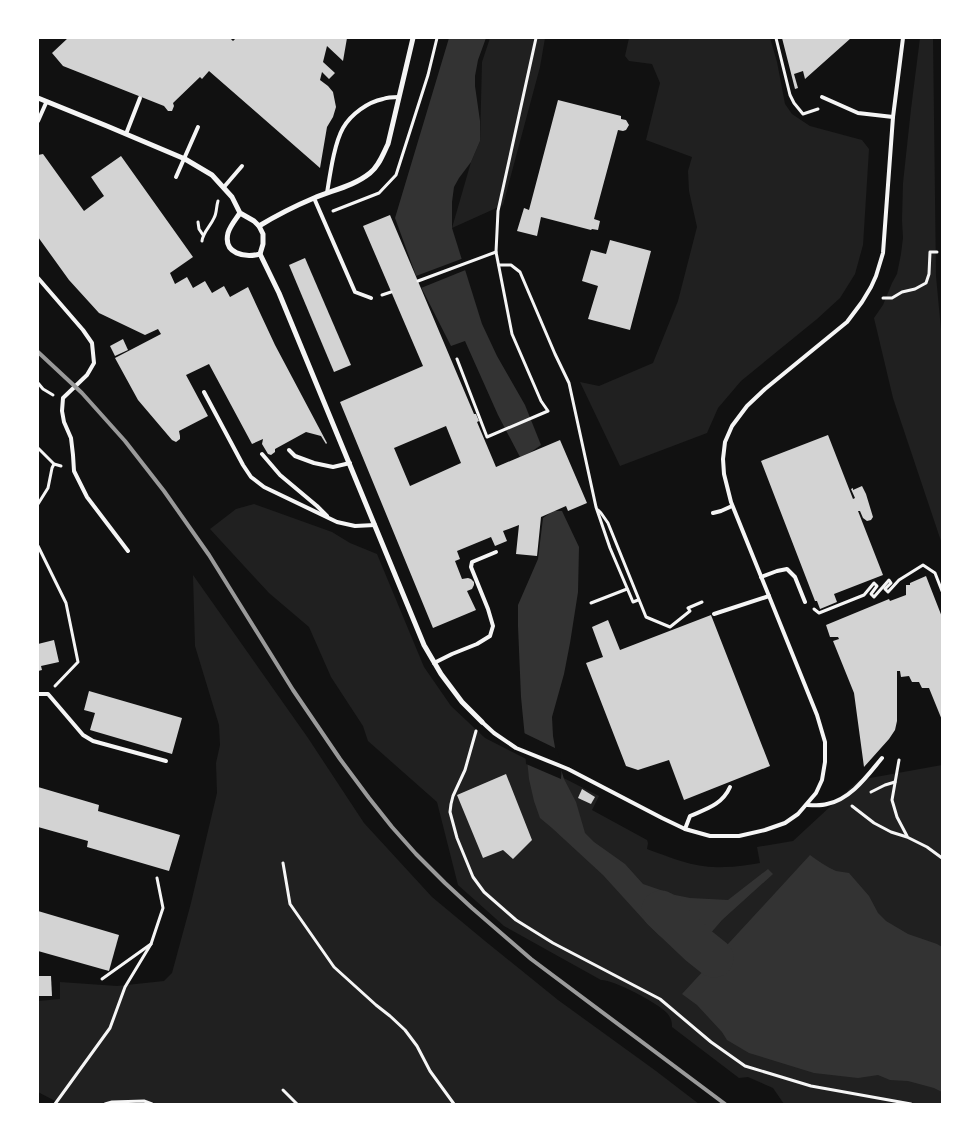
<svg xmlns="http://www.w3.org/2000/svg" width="980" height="1142" viewBox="0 0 980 1142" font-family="Roboto,sans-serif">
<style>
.green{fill:#202020}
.water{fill:#333}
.pier{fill:#111}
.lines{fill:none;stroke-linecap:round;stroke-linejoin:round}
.river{stroke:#333;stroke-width:39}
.building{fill:#d3d3d3;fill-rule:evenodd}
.path{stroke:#f5f5f5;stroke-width:3}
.service{stroke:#f5f5f5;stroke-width:4}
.minor{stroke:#f5f5f5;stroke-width:5}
.rail{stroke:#9a9a9a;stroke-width:4}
</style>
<rect width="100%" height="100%" fill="#111"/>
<g class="green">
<path d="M490 38H545L540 67 503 205 452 228 471 162 480 141 482 62Z"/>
<path d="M629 38H770L777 62 785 104 792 114 810 126 862 140 869 149 863 245 855 274 840 298 817 319 741 381 718 408 707 433 620 466 580 382 599 386 653 363 678 301 697 227 689 191 688 171 692 157 646 140 660 83 652 64 629 61 625 56Z"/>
<path d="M920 38H933L936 276 942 340V544L893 398 874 318 883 305 892 283 897 274 901 254 903 238 902 220 903 183 911 109Z"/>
<path d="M254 504 332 532 350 543 377 554 424 667 451 706 485 738 599 796 592 810 647 840 648 843 647 849C672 858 697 869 724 867 736 867 748 865 760 863L757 847 793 841 859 780 942 765V1104H784L773 1088 748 1077 739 1078 672 1027C672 1021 671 1018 667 1013 658 1003 612 979 601 980L504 926 458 885 437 802 368 741 363 726 331 677 309 627 269 593 210 529 236 509Z"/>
<path d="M193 575 308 738 364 823 432 897 485 941 558 1000 656 1071 699 1104H61L38 1092V1001L60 999V982L117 986 164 981 172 973 191 903 217 793 216 763 220 745 219 725 195 646Z"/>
</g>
<g class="water">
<path d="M449 38H486L478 60 475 76V86L480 121V141L471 162 459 178 454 187 452 202V228L482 324 497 356 525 405 541 445 531 452 520 457 498 415 465 341 451 346 418 281 395 218Z"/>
<path d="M553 511H562L579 547 578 592 570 643 564 674 552 717 553 736 556 753 564 779 576 802 585 833 594 842 625 864 643 884 675 895 690 898 728 900 768 869 773 874 722 920 696 950 688 947 683 949 671 945 659 935 643 919 603 875 552 828 540 818 534 801 529 779 521 697 518 626V605L538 559 543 518Z"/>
<path d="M810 855C818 861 827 867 836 871 840 872 845 872 849 873L869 896 878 913 886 921 908 934 937 944 942 947V1092L934 1088 908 1081 890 1080 878 1075 858 1078 814 1073 749 1053 727 1040 722 1032 697 1005 682 994Z"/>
</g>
<g class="pier">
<path d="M464 258 468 269 421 288 416 276Z"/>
<path d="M524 733 557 749 562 765 561 779 526 764Z"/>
</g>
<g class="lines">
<path class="river" d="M661 910 699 946 714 958"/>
</g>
<g class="building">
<path d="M68 38H230L233 41 236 38H347L343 61 327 46 323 62 335 73 329 79 322 72 320 80 328 86 333 92 336 107 333 117 327 127 320 168 209 71 202 79 200 77 173 103 174 106 172 111H168L164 106 63 66 52 53Z"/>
<path d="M782 38H851L805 79 803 71 794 74 798 88 795 89Z"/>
<path d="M558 100 621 116V119L626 120 629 125 626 130 623 131 618 130 594 219 600 221 598 230 592 229 591 230 541 217 537 236 517 231 524 208 529 210Z"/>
<path d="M43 154 84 211 104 196 91 177 121 156 193 257 170 273 175 284 187 277 193 288 205 281 212 293 224 286 230 297 248 287 275 345 327 443 326 444 321 436 306 432 275 449V452L271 455 268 454 262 444 263 439 252 444 209 364 186 375 208 416 179 431 180 436V439L176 442 172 440 138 400 115 358 161 334 158 329 145 335 99 313 69 280 38 237V155Z"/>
<path d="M390 215 474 414H476L479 421 477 422 496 467 560 440 587 503 568 511 566 506 541 517 537 556 516 554 519 525 503 531 507 541 495 546 491 537 457 551 460 559 455 561 462 579 468 578 471 579 474 582V585L472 589 467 591 476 610 433 628 340 402 423 366 363 226ZM446 426 461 463 410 486 394 448Z"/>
<path d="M610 240 651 251 630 330 588 319 598 286 582 281 591 250 606 254Z"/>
<path d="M305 258 351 365 334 372 289 265Z"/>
<path d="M123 339 128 350 115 356 110 346Z"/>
<path d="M828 435 853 499 855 498 851 489 853 488V490L862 486 866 494 873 517 871 520 867 521 863 518 860 511H858L883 575 834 594 837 602 820 609 817 601H815L761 461Z"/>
<path d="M926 576 942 617V720L929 688H922L919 682H912L909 676 901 677 900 671H897V721L895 730 889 739 864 767 854 693 833 641 839 639 838 637H830L826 625 889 599 890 601 906 595V585H910V583Z"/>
<path d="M711 615 770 766 684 800 669 760 638 770 626 766 586 663 603 657 592 627 608 620 620 650Z"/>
<path d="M54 640 59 662 41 666 42 670 38 671V644Z"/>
<path d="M89 691 182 718 172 754 90 730 95 713 84 710Z"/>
<path d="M506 774 532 840 513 859 503 850 483 858 457 795Z"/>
<path d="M38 787 99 805 98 811 180 835 169 871 87 847 88 841 38 827Z"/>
<path d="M582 789 595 797 591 804 578 798Z"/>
<path d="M38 911 119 935 109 971 38 951Z"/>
<path d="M38 976H51L52 996H38Z"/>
</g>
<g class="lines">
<g class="path">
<path d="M776 38 790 95 794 103 803 114 818 109"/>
<path d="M333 211 379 193 396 175 428 75 437 38"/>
<path d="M198 222 199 229 203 235"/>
<path d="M202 241C203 232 210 227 214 218 217 213 216 207 218 201"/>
<path d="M499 265H511L520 272 555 354 569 383 596 507 610 548 633 602 638 600"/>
<path d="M418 281 496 252"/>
<path d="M382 295 391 292"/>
<path d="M883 298H892L902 292 915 289 926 283 929 274 930 252H937"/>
<path d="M457 359 487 437 548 411 541 401 512 334 496 252 498 211 536 38"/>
<path d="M38 383 43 389 53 395"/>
<path d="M38 448 54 464 61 466"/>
<path d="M38 504 48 488 52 468 54 464"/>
<path d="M598 510 601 513 608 523 646 617 670 627 690 611 688 608 702 602"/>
<path d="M38 546 66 603 78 662 55 686"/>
<path d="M591 603 627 589"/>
<path d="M814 609 819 613 864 595 874 583 877 586 871 594 874 597 889 580 891 583 885 589 888 592 899 580 923 565 935 573 942 591"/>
<path d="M476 731 465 770 453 796 451 804 450 812 457 838 473 877 484 892 516 920 553 943 660 999 711 1042 745 1066 811 1086 911 1104"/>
<path d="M899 760 892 800 897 817 907 836"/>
<path d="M871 792 885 785 895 782"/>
<path d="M852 806 874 823 891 832 907 837 927 847 942 858"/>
<path d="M283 863 290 904 334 967 376 1005 390 1016 405 1030 417 1046 430 1071 454 1104"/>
<path d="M102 979 151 944 163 908 157 878"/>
<path d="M283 1090 297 1104"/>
<path d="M55 1104 110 1028 125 987 151 944"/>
<path d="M105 1104 112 1102 144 1101 152 1104"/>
</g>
<g class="service">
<path d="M822 97 858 113 893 117"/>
<path d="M38 121 46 103"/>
<path d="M126 134 140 98"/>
<path d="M176 177 198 127"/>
<path d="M224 187 242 166"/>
<path d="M327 193C330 175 334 144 343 128 351 114 368 102 383 99 388 97 394 97 399 97"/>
<path d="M314 198 355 292 371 298"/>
<path d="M38 278 83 330 92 343 94 363 87 375 63 398 62 411 64 422 71 438 73 455 74 471 87 497 128 551"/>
<path d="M204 392 243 465 251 477 264 487 337 522 355 526 375 525"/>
<path d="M289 450 295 456 314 463 333 467 350 463"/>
<path d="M262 454 280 475 317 506 327 516"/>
<path d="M713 513 721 511 732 506"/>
<path d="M761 577 777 571 787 569 795 577 805 602"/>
<path d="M714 614 769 596"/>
<path d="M434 663 452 654 477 644 490 636 493 626 488 609 471 567 472 562 496 552"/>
<path d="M38 694H48L83 735 93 741 166 761"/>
<path d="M482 722 494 733 516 748 568 769 662 818 685 829 710 836H739L765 830 785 823 798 814 816 793 822 780 825 762V742L817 715 731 502 724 474 723 459 725 442 732 426 747 406 765 389 847 322 862 302 871 287 876 276 883 253 893 117 903 38"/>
<path d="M807 805C814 805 821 806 827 804 851 799 867 776 882 758"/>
<path d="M685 829 690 816C706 809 722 805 730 787"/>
</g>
<g class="minor">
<path d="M38 98 107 126 185 159 212 175 232 197 240 213 254 221 259 226 263 234V244L260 254C245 258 223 254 228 233 230 226 236 219 240 213"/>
<path d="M259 226C277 215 295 206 314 198 333 190 354 186 370 173 379 166 383 154 388 144L413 38"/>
<path d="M260 254 279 293 424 645 441 674 462 702 482 722"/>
</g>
<path class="rail" d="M38 352 82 393 125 441 164 491 209 555 293 690 340 759 369 798 392 827 416 854 445 883 472 908 531 959 725 1104"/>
</g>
<rect width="980" height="1142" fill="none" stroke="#ffffff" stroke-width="78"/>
</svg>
